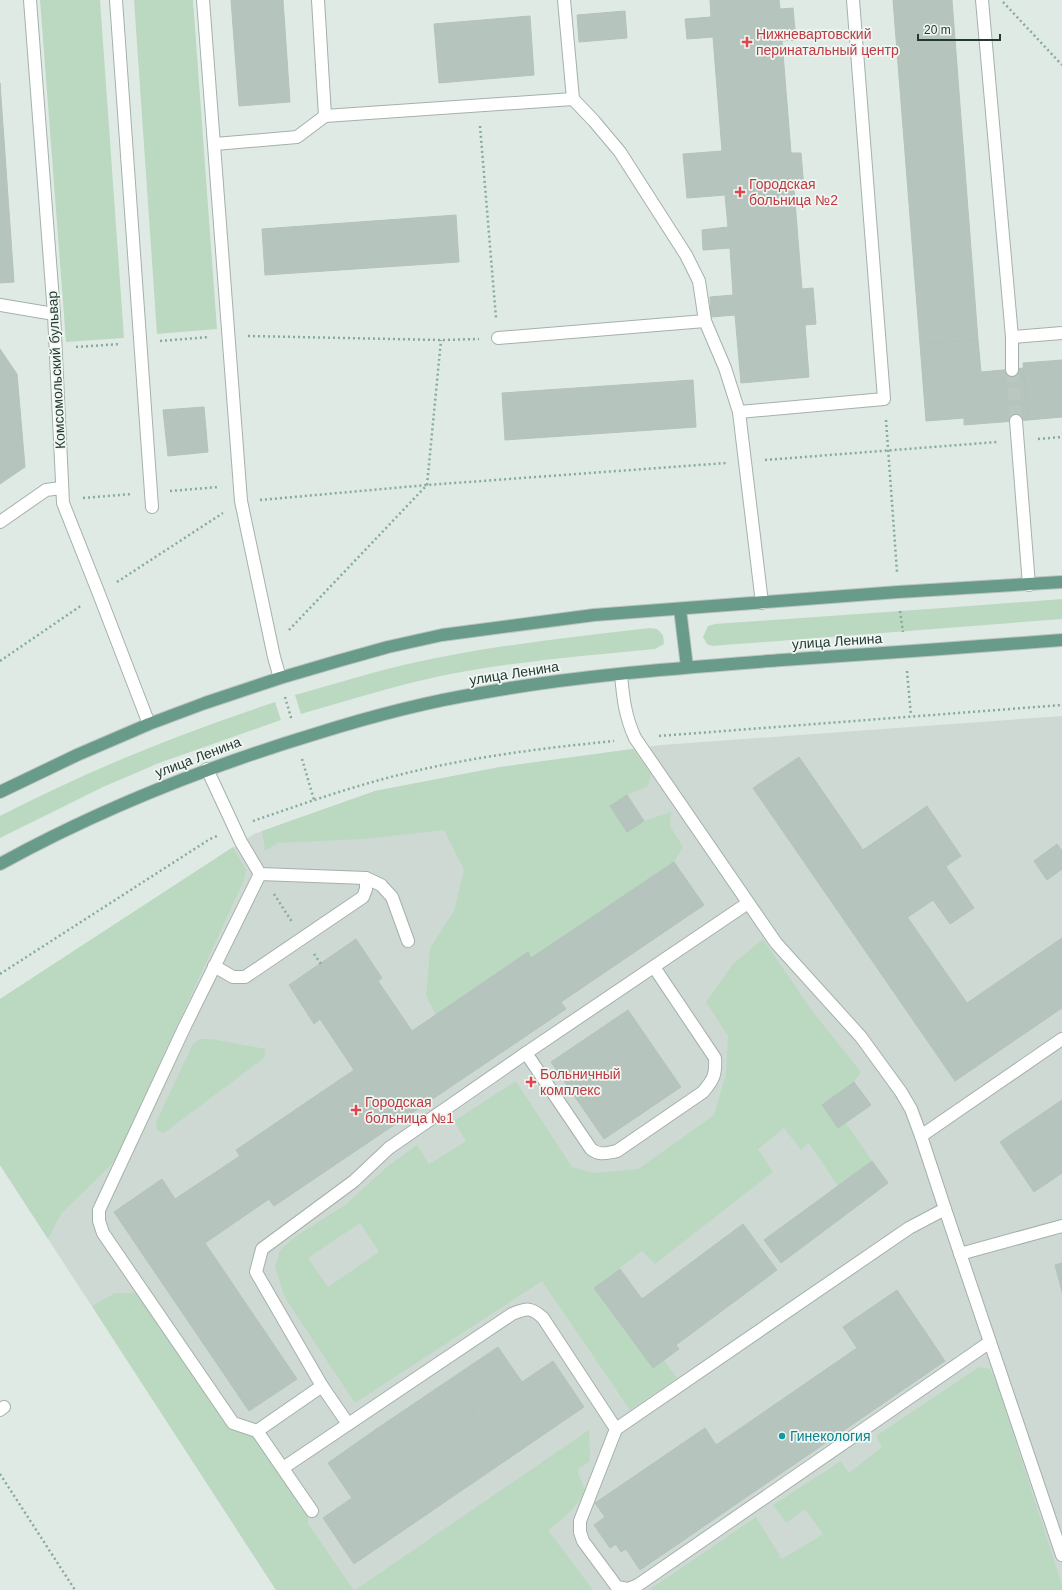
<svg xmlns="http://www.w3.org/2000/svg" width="1062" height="1590" viewBox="0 0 1062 1590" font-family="Arial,sans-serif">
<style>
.built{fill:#cfd9d4}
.green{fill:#bbd9c1;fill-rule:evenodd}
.building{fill:#b6c4be;stroke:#b3c3bb}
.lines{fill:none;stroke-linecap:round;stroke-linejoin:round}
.minor-tunnel{stroke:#bac7c1;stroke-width:12;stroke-dasharray:12 6;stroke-linecap:butt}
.minor-casing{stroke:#a4b1ab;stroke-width:14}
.major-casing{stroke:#bdc4c1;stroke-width:14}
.path{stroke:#84ab9c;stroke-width:2.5;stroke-dasharray:2 3;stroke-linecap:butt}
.minor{stroke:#fff;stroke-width:12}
.major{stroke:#699b8b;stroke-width:12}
.health-dot{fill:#e0444e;stroke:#f0f7f3;stroke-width:1.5}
.culture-dot{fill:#0f9aa8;stroke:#f0f7f3;stroke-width:1.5}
.labels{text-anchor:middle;stroke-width:3.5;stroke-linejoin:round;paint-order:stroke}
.health-label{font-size:14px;fill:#be3a42;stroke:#f0f7f3;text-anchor:start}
.street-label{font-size:14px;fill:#233931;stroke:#f0f7f3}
.culture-label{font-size:14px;fill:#0d838f;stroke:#f0f7f3;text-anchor:start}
</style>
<rect width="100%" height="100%" fill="#e0eae5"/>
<path class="built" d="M1062 716V1590H276L0 1165V999L254 834 375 791 500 767 661 745Z"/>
<g class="green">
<path d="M40 0H100L124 338 66 342Z"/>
<path d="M134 0H193L217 329 157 334Z"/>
<path d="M1062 599V619L712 646 707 644 703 637 708 626 715 624 943 608Z"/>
<path d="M650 628 657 629 663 635 664 644 655 649C582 656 507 662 436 677 390 687 346 701 301 714L295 695C342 682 388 667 436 658 507 644 579 636 650 628Z"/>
<path d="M275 702 281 720 159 763 103 787 0 838V816C91 769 179 734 275 702Z"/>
<path d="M633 749 651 774 648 786 627 795 610 807 627 832 644 821 671 812 670 826 683 847 674 862 531 958 527 953 436 1015 426 996 430 948 454 911 464 870 444 830 364 839 278 843 265 851 262 831 375 791 500 767Z"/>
<path d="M233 847 246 870 244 880 118 1154 111 1165 61 1214 48 1239 0 1165V999Z"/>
<path d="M763 939 813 1012 861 1072 854 1082 822 1105 838 1128 846 1123 872 1161 838 1186 809 1143 801 1150 784 1128 758 1149 773 1172 655 1264 642 1251 594 1288 653 1368 664 1360 677 1378 630 1410 542 1281 355 1403 285 1298 275 1267 280 1250 296 1236 345 1205 388 1166 417 1145 429 1164 466 1141 454 1121 516 1081 572 1167 594 1173 638 1169 714 1115 726 1074 728 1036 706 1002 733 964ZM360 1223 379 1252 328 1287 308 1258Z"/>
<path d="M200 1039H212L266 1049 264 1058 164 1133 157 1130 156 1122 193 1044Z"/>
<path d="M115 1293H136L145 1301 230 1428 253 1436 308 1514V1524L354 1590H276L92 1306Z"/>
<path d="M979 1367 990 1369 997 1384 1062 1585V1590H649L756 1517 782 1559 823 1534 805 1509 786 1523 773 1505 841 1461 849 1473 882 1447 876 1436Z"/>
<path d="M589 1430 590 1461 577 1470 585 1490C576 1510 564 1517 548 1530L593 1590H355Z"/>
</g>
<g class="building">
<path d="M231 0H283L290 102 239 106Z"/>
<path d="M710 0H779L780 9 793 8 796 40 782 41 791 153H801L804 188 794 189 802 289 813 288 816 324 805 325 809 377 741 383 735 315 711 317 710 297 733 295 730 248 703 250 702 230 728 227 725 195 687 198 683 154 722 151 713 37 687 39 685 19 711 17Z"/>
<path d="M893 0H952L978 340 920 344Z"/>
<path d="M625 11 627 38 579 42 577 15Z"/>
<path d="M530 16 534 75 439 83 434 24Z"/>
<path d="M0 83 14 282 0 283Z"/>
<path d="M456 215 459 262 265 275 262 229Z"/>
<path d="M978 340 981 372 1024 368 1028 420 964 425V418L926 421 920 344Z"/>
<path d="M0 349 17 374 0 385Z"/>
<path d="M1062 360V417L1028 420 1023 363Z"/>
<path d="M17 374 25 467 0 484V385Z"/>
<path d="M693 380 696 427 505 440 502 393Z"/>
<path d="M204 407 208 452 168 456 163 410Z"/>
<path d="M799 757 863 850 927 806 961 856 896 901 967 1003 1062 938V1008L955 1081 753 788Z"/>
<path d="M627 795 644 821 627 832 610 806Z"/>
<path d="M1057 844 1062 851V869L1047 880 1034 861Z"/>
<path d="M674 862 704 905 561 1002 566 1009 274 1206 269 1199 205 1243 297 1379 249 1411 114 1212 162 1179 175 1199 240 1156 236 1150 354 1070 320 1019 314 1024 289 985 356 939 382 978 378 981 412 1031 528 952 531 958Z"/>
<path d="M946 867 974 908 950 924 933 900 908 917 896 901Z"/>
<path d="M628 1010 681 1087 604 1139 551 1062Z"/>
<path d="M854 1082 871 1105 838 1128 822 1105Z"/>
<path d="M1062 1100V1173L1034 1192 1000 1142Z"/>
<path d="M872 1161 888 1183 781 1263 764 1240Z"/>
<path d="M743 1224 777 1270 676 1345 679 1349 653 1368 594 1288 620 1269 642 1299Z"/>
<path d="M1062 1263V1292L1055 1265Z"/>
<path d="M897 1290 945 1361 640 1570 626 1549 621 1552 616 1544 610 1548 594 1525 605 1517 595 1503 705 1428 716 1445 857 1348 843 1327Z"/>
<path d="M498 1347 522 1382 553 1361 584 1407 354 1564 323 1518 352 1498 328 1463 375 1430 399 1466 476 1413 452 1378Z"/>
<path d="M452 1378 476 1413 399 1466 375 1430Z"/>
</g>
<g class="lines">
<path class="minor-tunnel" d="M1012 370 1016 421"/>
<defs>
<g id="minor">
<path d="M30 0 54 314 63 503 99 594 149 724"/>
<path d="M116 0 152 507"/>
<path d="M203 0 241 501 274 657 280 678"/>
<path d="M318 0 325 116"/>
<path d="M564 0 573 99 594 121 620 152 686 255 699 281 705 321 725 368 739 412 762 603"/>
<path d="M982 0 1012 337V370"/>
<path d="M215 144 297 137 325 116 573 99"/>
<path d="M0 305 54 314"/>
<path d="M1012 337 1062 333"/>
<path d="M498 338 705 321"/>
<path d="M739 412 884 399 853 0"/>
<path d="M1016 421 1029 585"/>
<path d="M0 522 46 490 61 488"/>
<path d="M621 674C623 698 625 716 635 738L776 943 861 1037 901 1092 911 1109 921 1136 945 1209 1062 1555"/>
<path d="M207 769 241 842 260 874 366 878 381 885 392 897 408 941"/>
<path d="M260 874 184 1028 99 1210V1221L103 1233 233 1423 257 1431 312 1511"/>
<path d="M214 966 233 977H245L363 897 366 889V878"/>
<path d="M526 1053 591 1149C600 1156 606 1153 617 1151L703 1092C714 1079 716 1074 715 1058L654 967"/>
<path d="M921 1136 1062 1039"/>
<path d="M960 1254 1062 1226"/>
<path d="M322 1386 256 1272 262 1249 354 1181 389 1148 526 1053 748 903"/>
<path d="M0 1410 4 1407"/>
<path d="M616 1429 909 1228 945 1209"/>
<path d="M257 1431 322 1386 348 1424"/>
<path d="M283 1468 512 1314C527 1308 531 1307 543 1318L616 1429 580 1521V1532L583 1541 617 1587 628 1589 638 1585 990 1342"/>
</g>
<g id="major">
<path d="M680 609 687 667"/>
<path d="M0 792 77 755 149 724 205 703 280 678 338 661 388 647 442 635 594 615 898 592 1062 582"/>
<path d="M0 864C100 809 206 767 315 734 369 717 425 702 481 693 580 675 681 668 782 660 875 654 969 647 1062 640"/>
</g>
</defs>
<use href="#minor" class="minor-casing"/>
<use href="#major" class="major-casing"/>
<g class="path">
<path d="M1003 2 1062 65"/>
<path d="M480 126 496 318"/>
<path d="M248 336 441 340 479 339"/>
<path d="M160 341 209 337"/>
<path d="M76 347 121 344"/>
<path d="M886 420 897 572"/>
<path d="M1038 439 1062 437"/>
<path d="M765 460 997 442"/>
<path d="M170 491 219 487"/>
<path d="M83 498 132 494"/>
<path d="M260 500 427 485 726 463"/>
<path d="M117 582 223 513"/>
<path d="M900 611 903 632"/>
<path d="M289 630 427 485 441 340"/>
<path d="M0 661 82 605"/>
<path d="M907 671 911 716"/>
<path d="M285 697 292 721"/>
<path d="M659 736 1062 705"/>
<path d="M302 759 314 800"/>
<path d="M253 821C291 808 330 794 369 783 448 760 532 749 614 741"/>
<path d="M274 894 292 922"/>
<path d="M314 954 321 964"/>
<path d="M0 974 210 839 217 836"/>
<path d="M0 1474 75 1590"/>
</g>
<use href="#minor" class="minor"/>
<use href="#major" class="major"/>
</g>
<g class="health-dot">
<path d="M745 36h4v4h4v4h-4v4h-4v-4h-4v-4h4z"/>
<path d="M738 186h4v4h4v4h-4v4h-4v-4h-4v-4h4z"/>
<path d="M529 1076h4v4h4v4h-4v4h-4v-4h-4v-4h4z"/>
<path d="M354 1104h4v4h4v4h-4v4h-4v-4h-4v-4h4z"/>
</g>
<circle class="culture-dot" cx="782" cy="1436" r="4"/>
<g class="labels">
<g class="health-label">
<text x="756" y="39">Нижневартовский<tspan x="756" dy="16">перинатальный центр</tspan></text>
<text x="749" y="189">Городская<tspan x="749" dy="16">больница №2</tspan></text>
<text x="540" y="1079">Больничный<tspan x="540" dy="16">комплекс</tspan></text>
<text x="365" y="1107">Городская<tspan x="365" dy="16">больница №1</tspan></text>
</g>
<g class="street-label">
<text transform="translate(56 370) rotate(-93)" y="5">Комсомольский бульвар</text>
<text transform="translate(837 641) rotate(-4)" y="5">улица Ленина</text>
<text transform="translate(514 673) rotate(-9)" y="5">улица Ленина</text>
<text transform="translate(198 757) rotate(-21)" y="5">улица Ленина</text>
</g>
<g class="culture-label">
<text x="790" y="1441">Гинекология</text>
</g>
</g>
<path d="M918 34v6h82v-6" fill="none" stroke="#233931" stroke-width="2"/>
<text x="924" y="34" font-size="12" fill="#233931" stroke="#f0f7f3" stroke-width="3" paint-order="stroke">20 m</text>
</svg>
